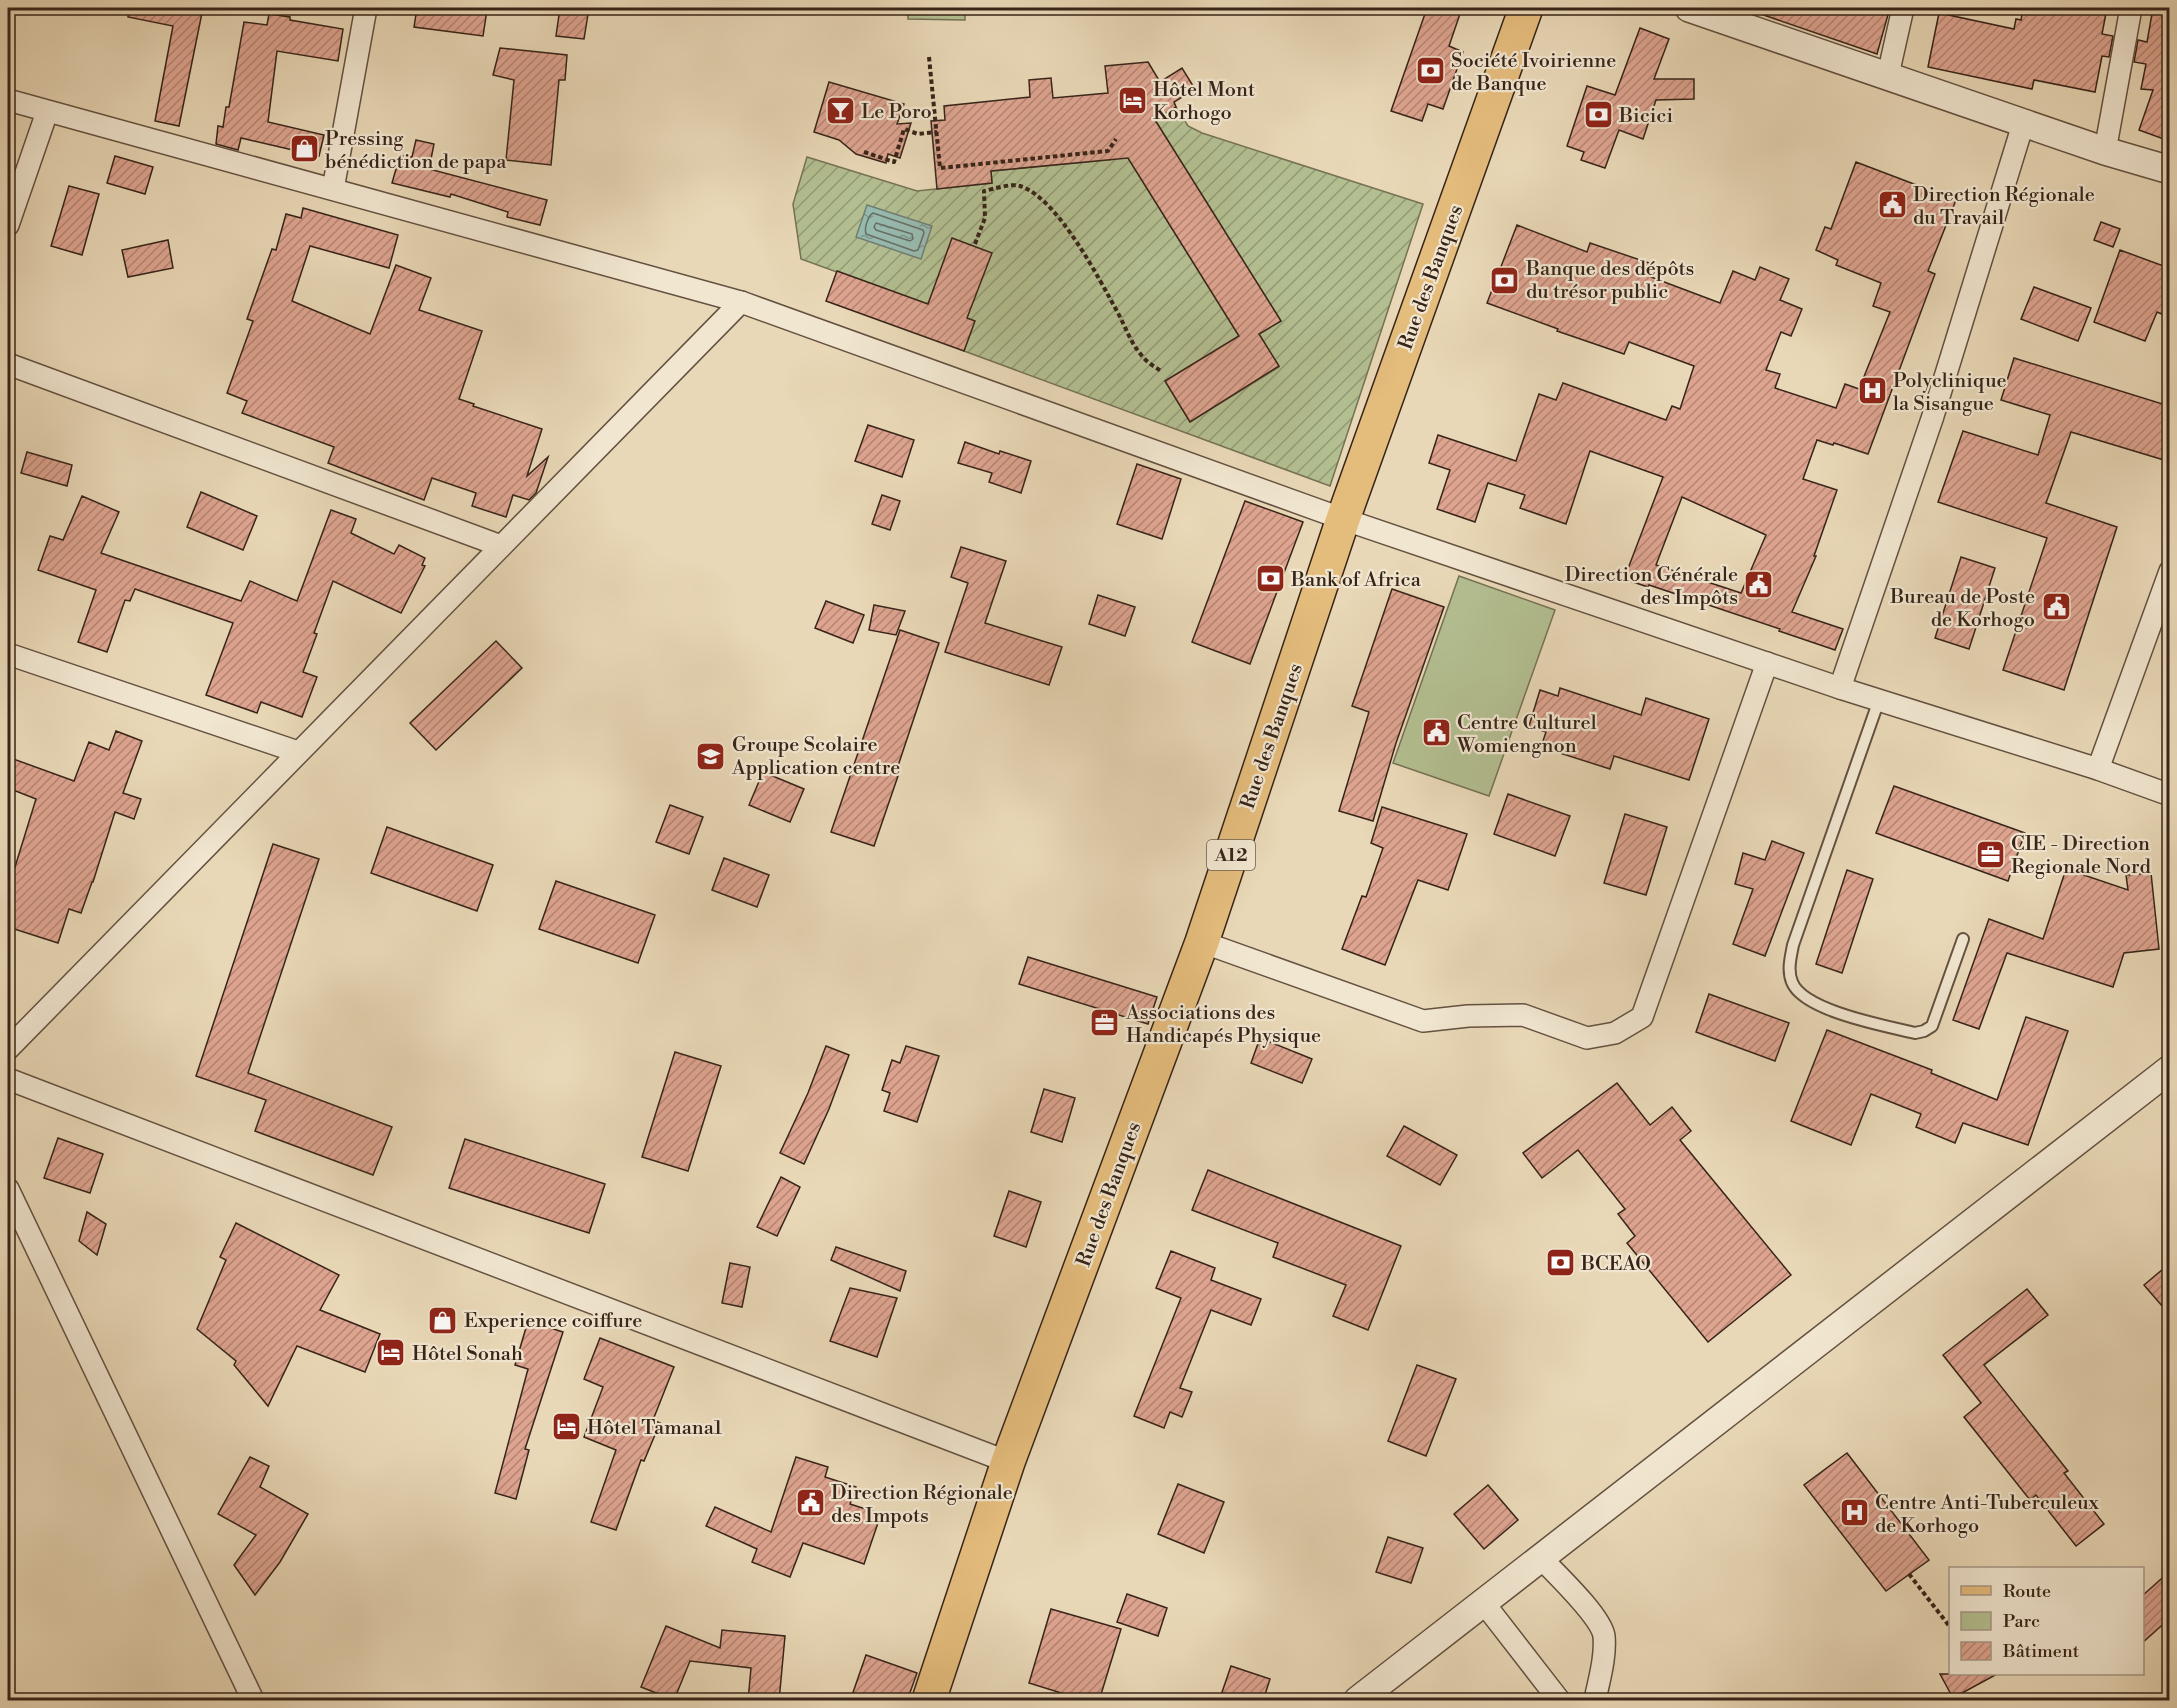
<svg xmlns="http://www.w3.org/2000/svg" width="2177" height="1708" viewBox="0 0 2177 1708" font-family="'Libre Bodoni',serif">
<style>
.park{fill:#b3bf91;stroke:#757255;stroke-width:1.5}
.garden{fill:url(#garden-furrows);stroke:#757255;stroke-width:1.5}
.water{fill:url(#water-ripples);stroke:#717e73;stroke-width:1.5}
.lines{fill:none;stroke-linecap:round;stroke-linejoin:round}
.shore{stroke:#676f64;stroke-width:1.5}
.building{fill:url(#building-hatch);stroke:#372419;stroke-width:1.5;fill-rule:evenodd}
.service-casing{stroke:#645140;stroke-width:14}
.minor-casing{stroke:#645140;stroke-width:24}
.tertiary-casing{stroke:#645140;stroke-width:30}
.primary-casing{stroke:#372419;stroke-width:36}
.path{stroke:#372419;stroke-width:4;stroke-dasharray:4.5 3;stroke-linecap:butt}
.service{stroke:#f1e6d0;stroke-width:10}
.minor{stroke:#f1e6d0;stroke-width:21}
.tertiary{stroke:#f1e6d0;stroke-width:27}
.primary{stroke:#e4bc7c;stroke-width:33}
.labels{text-anchor:middle;stroke-width:4.5;stroke-linejoin:round;paint-order:stroke}
.shield{fill:#f1e6d0;stroke:#6f5e50;stroke-width:1.5}
.shield-label{font-size:18px;font-weight:bold;fill:#372419}
.poi-label{font-size:20px;fill:#372419;stroke:#f1e6d0;text-anchor:start}
.street-label{font-size:20px;fill:#372419;stroke:#f1e6d0}
</style>
<defs>
<pattern id="garden-furrows" width="10" height="10" patternUnits="userSpaceOnUse" patternTransform="scale(1.5)"><rect width="10" height="10" fill="#b3bf91"/><path d="M-1 1l2-2M0 10L10 0M9 11l2-2" fill="none" stroke="#929b76"/></pattern>
<pattern id="water-ripples" width="26" height="14" patternUnits="userSpaceOnUse" patternTransform="scale(1.5)"><rect width="26" height="14" fill="#97baaf"/><path d="M2 4q2-2 4 0t4 0M15 11q2-2 4 0t4 0" fill="none" stroke="#7c978e"/></pattern>
<pattern id="building-hatch" width="6" height="6" patternUnits="userSpaceOnUse" patternTransform="scale(1.5)"><rect width="6" height="6" fill="#dea490"/><path d="M-1 1l2-2M0 6l6-6M5 7l2-2" fill="none" stroke="#b58575"/></pattern>
</defs>
<rect width="100%" height="100%" fill="#e9d8b7"/>
<filter id="stains"><feTurbulence type="fractalNoise" baseFrequency=".00333" numOctaves="4"/><feColorMatrix values="0 0 0 0 .2 0 0 0 0 .09 0 0 0 0 .02 0 0 0 .5 -.17"/></filter>
<radialGradient id="worn" r=".72"><stop offset=".6" stop-color="#630" stop-opacity="0"/><stop offset="1" stop-color="#630" stop-opacity=".3"/></radialGradient>
<g class="park">
<path d="M908 8H965V20L908 19Z"/>
<path d="M1459 576 1555 610 1489 796 1393 763Z"/>
</g>
<path class="garden" d="M1176 107 1188 126 1202 133 1423 204 1330 486 964 351 974 322 801 259 793 204 807 157 917 191 992 183 991 171 1115 159 1113 134 1239 336 1165 381 1190 422 1279 367 1259 334 1281 321 1155 120Z"/>
<path class="water" d="M867 205 932 226 921 259 856 237Z"/>
<g class="lines">
<g class="shore">
<path d="M873 213 923 230 924 233 918 250 914 251 866 234C864 228 868 216 873 213Z"/>
<path d="M876 223 912 234 913 239 910 241 876 230 874 227Z"/>
</g>
</g>
<g class="building">
<path d="M129 8H203L179 126 155 121 173 26 128 17Z"/>
<path d="M417 8H463L487 10 483 36 414 27Z"/>
<path d="M560 8H589L584 39 556 36Z"/>
<path d="M1427 8H1462L1449 46 1463 52 1443 109 1428 104 1422 121 1391 111Z"/>
<path d="M1753 8H1878L1889 11 1877 54 1752 11Z"/>
<path d="M2023 8H2107L2102 34 2113 36 2109 57 2102 56 2095 92 2034 80 2032 89 1928 67 1939 13 2014 29 2016 19 2021 20Z"/>
<path d="M2153 8H2169V141L2139 130 2153 90 2141 89 2146 64 2134 62 2138 40 2147 42Z"/>
<path d="M269 14 290 17V20L343 29 338 61 277 51 268 122 324 135 319 156 241 138 238 150 216 144 218 126 223 127 226 107H229L244 22 267 25Z"/>
<path d="M1640 28 1669 39 1654 79H1694V99L1656 100 1643 139 1619 130 1605 168 1581 160 1584 152 1567 146 1587 86 1615 95Z"/>
<path d="M500 48 567 55 565 80H559L551 165 506 160 514 80 493 75Z"/>
<path d="M1148 62 1160 82 1182 68 1195 89 1174 102 1176 107 1155 120 1281 321 1259 334 1279 366 1190 422 1165 381 1239 336 1128 158 991 171 992 183 937 189 931 121 945 120 944 106 1030 97 1029 80 1051 78 1053 98 1108 93 1105 66Z"/>
<path d="M829 82 904 104 897 124 911 123 900 158 888 154 886 163 856 154 839 140 814 132Z"/>
<path d="M416 140 434 144 429 169 547 200 540 225 507 217 508 212 451 194 450 197 392 183 400 155 412 157Z"/>
<path d="M115 156 153 167 145 194 107 183Z"/>
<path d="M1856 162 1956 200 1928 271 1935 274 1868 454 1834 443 1833 445 1817 440 1803 479 1837 490 1814 556H1816L1792 612 1843 629 1835 650 1779 631 1780 629 1649 585 1648 587 1624 579 1663 477 1590 451 1566 524 1520 508 1525 495 1488 483 1475 522 1437 509 1450 470 1429 463 1438 435 1516 461 1539 394 1556 400 1563 383 1666 420 1672 406 1680 409 1694 366 1629 342 1624 354 1557 331 1558 329 1487 303 1517 225 1587 252 1590 243 1655 265 1651 277 1720 303 1733 271 1755 280 1760 267 1789 279 1780 300 1802 309 1791 336 1781 332 1766 370 1780 374 1775 388 1836 408 1845 384 1859 389 1890 312 1873 306 1881 283 1836 265 1838 260 1816 250 1825 227 1831 229ZM1682 497 1766 535 1741 593 1656 565Z"/>
<path d="M69 186 99 194 82 255 51 246Z"/>
<path d="M303 208 398 235 389 268 310 246 292 301 370 334 396 265 431 278 419 310 482 331 459 399 474 404 473 406 542 429 527 476 548 457 536 493 529 500 513 495 506 517 472 506 476 493 432 478 424 500 328 463 334 447 242 413 247 401 227 393 253 321 247 319 272 249 276 250 286 214 301 218Z"/>
<path d="M2101 222 2120 229 2113 247 2094 240Z"/>
<path d="M952 238 992 253 967 318 975 321 964 351 826 301 837 271 928 304Z"/>
<path d="M168 240 173 268 128 277 122 250Z"/>
<path d="M2120 250 2169 268V317L2157 312 2145 341 2094 322Z"/>
<path d="M2034 287 2091 308 2078 341 2021 319Z"/>
<path d="M2014 358 2169 406V442L2164 460 2071 432 2046 503 2117 527 2064 690 2003 670 2047 538 1938 502 1963 431 2038 455 2050 415 2001 400Z"/>
<path d="M868 425 914 440 902 477 855 461Z"/>
<path d="M965 442 999 454 1000 451 1031 461 1021 493 989 482 992 473 958 463Z"/>
<path d="M27 452 72 465 67 486 21 473Z"/>
<path d="M1137 464 1181 479 1162 539 1117 524Z"/>
<path d="M201 492 257 516 243 550 187 527Z"/>
<path d="M882 495 900 501 890 530 872 524Z"/>
<path d="M82 496 119 512 101 553 241 601 250 581 297 601 331 510 356 519 351 533 394 554 399 545 425 558 422 565 425 566 401 613 333 581 314 633 317 634 303 672 317 677 302 717 261 702 257 713 206 695 233 623 135 589 130 601 125 600 107 652 78 642 96 590 38 570 50 536 63 540Z"/>
<path d="M1245 501 1303 522 1250 664 1192 642Z"/>
<path d="M961 547 1006 561 985 623 1062 647 1049 685 945 652 968 583 951 577Z"/>
<path d="M1961 557 1995 568 1969 649 1935 638Z"/>
<path d="M1392 589 1444 607 1396 743 1373 821 1339 811 1369 712 1352 706Z"/>
<path d="M1098 595 1135 607 1125 636 1089 624Z"/>
<path d="M826 601 864 615 853 643 815 628Z"/>
<path d="M874 605 905 611 896 635 869 630Z"/>
<path d="M900 630 939 643 895 775 898 776 874 846 831 832Z"/>
<path d="M496 641 522 668 436 750 410 723Z"/>
<path d="M1560 688 1641 715 1646 698 1709 719 1689 780 1614 756 1610 769 1541 747 1546 732 1529 726 1540 690 1558 696Z"/>
<path d="M116 731 142 741 123 793 141 799 134 819 115 812 93 882H92L81 913 69 909 58 943 8 927V913L14 890 8 888V865L15 867 36 799 8 788V757L74 781 89 742 109 750Z"/>
<path d="M763 772 804 789 790 822 749 805Z"/>
<path d="M1894 786 2025 833 2008 881 1876 833Z"/>
<path d="M1508 794 1570 816 1555 856 1494 834Z"/>
<path d="M670 805 703 817 689 854 656 842Z"/>
<path d="M1382 807 1467 834 1448 890 1418 880 1385 965 1342 949 1362 896 1366 897 1383 848 1371 843Z"/>
<path d="M1625 814 1667 827 1646 895 1604 883Z"/>
<path d="M387 827 493 865 477 911 371 873Z"/>
<path d="M1772 841 1804 853 1765 956 1733 944 1753 889 1735 884 1743 853 1765 860Z"/>
<path d="M273 844 319 859 248 1073 392 1127 373 1175 255 1131 266 1100 196 1076Z"/>
<path d="M724 858 769 875 757 907 712 890Z"/>
<path d="M2066 869 2128 890 2126 875 2151 873 2159 949 2124 953 2113 987 2007 953 1979 1029 1953 1020 1989 919 2043 939Z"/>
<path d="M1847 870 1873 879 1842 973 1816 964Z"/>
<path d="M556 881 655 915 638 963 539 929Z"/>
<path d="M1028 957 1157 997 1148 1024 1019 984Z"/>
<path d="M1709 994 1789 1023 1775 1061 1696 1032Z"/>
<path d="M2026 1017 2068 1031 2028 1145 1963 1123 1955 1143 1916 1127 1921 1114 1871 1094 1851 1145 1791 1121 1827 1030 1932 1070 1931 1073 1997 1100Z"/>
<path d="M1260 1038 1312 1059 1302 1083 1251 1063Z"/>
<path d="M826 1046 849 1055 829 1109 804 1164 780 1153 808 1093Z"/>
<path d="M906 1046 939 1056 917 1122 884 1111 890 1093 882 1090 892 1060 900 1063Z"/>
<path d="M675 1052 721 1066 688 1171 642 1157Z"/>
<path d="M1617 1083 1650 1125 1672 1107 1691 1131 1680 1140 1791 1275 1708 1342 1627 1243 1635 1236 1618 1214 1625 1209 1578 1150 1542 1178 1523 1153Z"/>
<path d="M1044 1089 1075 1098 1062 1142 1031 1132Z"/>
<path d="M1404 1126 1457 1155 1440 1185 1387 1156Z"/>
<path d="M58 1138 103 1154 90 1193 44 1178Z"/>
<path d="M465 1139 605 1184 589 1233 449 1188Z"/>
<path d="M1208 1170 1401 1246 1368 1330 1333 1316 1346 1285 1273 1257 1278 1243 1192 1210Z"/>
<path d="M781 1177 800 1187 777 1236 757 1227Z"/>
<path d="M1009 1191 1041 1202 1026 1247 994 1236Z"/>
<path d="M87 1212 106 1224 97 1255 79 1241Z"/>
<path d="M236 1223 339 1275 320 1310 380 1334 365 1372 297 1346 268 1406 234 1365 236 1361 197 1329 226 1260 220 1257Z"/>
<path d="M836 1247 906 1271 900 1291 831 1260Z"/>
<path d="M1171 1251 1215 1268 1211 1280 1261 1299 1251 1325 1211 1310 1180 1388 1192 1392 1182 1417 1170 1412 1164 1428 1134 1416 1181 1298 1156 1288Z"/>
<path d="M730 1263 750 1267 742 1307 722 1303Z"/>
<path d="M2169 1264V1314L2144 1285Z"/>
<path d="M850 1288 897 1298 877 1357 830 1341Z"/>
<path d="M2027 1289 2048 1315 1984 1365 2068 1471 2064 1473 2104 1524 2076 1546 2036 1495 2030 1500 1964 1417 1981 1403 1943 1355Z"/>
<path d="M528 1321 563 1332 525 1449 529 1450 516 1499 495 1493 528 1369 515 1365Z"/>
<path d="M600 1338 674 1367 653 1420 660 1423 644 1461 641 1460 616 1530 591 1522 616 1450 584 1437 603 1387 584 1379Z"/>
<path d="M1417 1365 1456 1379 1426 1456 1388 1441Z"/>
<path d="M1847 1453 1929 1560 1886 1591 1804 1485Z"/>
<path d="M250 1457 269 1466 260 1487 308 1514 280 1562 255 1595 234 1565 256 1535 218 1514Z"/>
<path d="M796 1457 828 1467 825 1477 856 1487 850 1504 881 1514 864 1564 803 1543 790 1577 752 1562 757 1549 706 1526 715 1507 771 1532Z"/>
<path d="M1178 1484 1224 1502 1204 1553 1158 1534Z"/>
<path d="M1488 1485 1518 1520 1484 1549 1454 1514Z"/>
<path d="M1388 1537 1423 1548 1411 1583 1376 1572Z"/>
<path d="M2169 1572V1619L2142 1643V1596Z"/>
<path d="M1127 1594 1167 1608 1158 1636 1117 1622Z"/>
<path d="M1051 1609 1121 1629 1099 1701H1087L1029 1683Z"/>
<path d="M666 1626 720 1648 722 1630 785 1636 779 1701H748L751 1668 690 1661 674 1700 641 1687Z"/>
<path d="M866 1655 917 1673 907 1701H850Z"/>
<path d="M1231 1666 1270 1679 1263 1701H1219Z"/>
<path d="M1940 1674H1997L1953 1698Z"/>
</g>
<g class="lines">
<defs>
<path id="service" d="M1879 700 1793 945C1791 956 1787 970 1792 982 1803 1011 1886 1026 1915 1033L1924 1031 1932 1026 1963 939"/>
<g id="minor">
<path d="M1888 75 1903 8"/>
<path d="M8 100 741 302 1343 519 1840 688 2098 769 2170 795"/>
<path d="M2105 151 2131 8"/>
<path d="M333 189 366 8"/>
<path d="M8 225 47 112"/>
<path d="M8 364 501 546"/>
<path d="M8 654 298 752"/>
<path d="M1840 688 1933 416 2024 121"/>
<path d="M2098 769 2170 571"/>
<path d="M1202 942 1423 1021 1468 1016 1523 1015 1587 1038 1615 1033 1642 1017 1767 663"/>
<path d="M8 1049 741 302"/>
<path d="M8 1079 1008 1462"/>
<path d="M8 1189 253 1700"/>
<path d="M1540 1557C1555 1573 1601 1616 1604 1636 1606 1657 1599 1680 1595 1700"/>
<path d="M1483 1602 1559 1700"/>
</g>
<g id="tertiary">
<path d="M1689 8 2105 151 2170 170"/>
<path d="M1358 1700 2170 1069"/>
</g>
<path id="primary" d="M929 1700 1008 1462 1202 942 1343 519 1526 8"/>
</defs>
<use href="#service" class="service-casing"/>
<use href="#minor" class="minor-casing"/>
<use href="#tertiary" class="tertiary-casing"/>
<use href="#primary" class="primary-casing"/>
<g class="path">
<path d="M929 57 940 168 1108 151 1116 139"/>
<path d="M864 152 894 162 904 129 918 134 937 132"/>
<path d="M975 244 985 218 984 191C994 189 1011 183 1020 186 1058 198 1099 279 1118 313 1126 328 1131 344 1143 357 1148 363 1155 367 1161 371"/>
<path d="M1909 1574 1950 1627"/>
</g>
<use href="#service" class="service"/>
<use href="#minor" class="minor"/>
<use href="#tertiary" class="tertiary"/>
<use href="#primary" class="primary"/>
</g>
<defs>
<symbol id="bank-square" viewBox="-11 -11 22 22"><rect x="-9" y="-9" width="18" height="18" rx="4" fill="#8f2418" stroke="#f1e6d0"/><path d="M-6-4H6V4H-6ZM0-2.3a2.3 2.3 0 1 0 0 4.6a2.3 2.3 0 1 0 0-4.6Z" fill="#fff"/></symbol>
<symbol id="hotel-square" viewBox="-11 -11 22 22"><rect x="-9" y="-9" width="18" height="18" rx="4" fill="#8f2418" stroke="#f1e6d0"/><path d="M-6-4.5h1.5V1H6V5H4.5V3h-9V5H-6ZM-4 0a1.8 1.8 0 1 1 3.6 0ZM.5 0V-2.5h3Q6-2.5 6 0Z" fill="#fff"/></symbol>
<symbol id="bar-square" viewBox="-11 -11 22 22"><rect x="-9" y="-9" width="18" height="18" rx="4" fill="#8f2418" stroke="#f1e6d0"/><path d="M-6-5H6L.8 .8V4.5H3.5V6h-7V4.5H-.8V.8Z" fill="#fff"/></symbol>
<symbol id="shop-square" viewBox="-11 -11 22 22"><rect x="-9" y="-9" width="18" height="18" rx="4" fill="#8f2418" stroke="#f1e6d0"/><path d="M-5-2.5h2.3a2.7 3.5 0 0 1 5.4 0H5L5.5 6h-11ZM-1.5-2.5h3a1.5 2.3 0 0 0-3 0Z" fill="#fff"/></symbol>
<symbol id="civic-square" viewBox="-11 -11 22 22"><rect x="-9" y="-9" width="18" height="18" rx="4" fill="#8f2418" stroke="#f1e6d0"/><path d="M-.6-6.5H3V-4.5H.6V-3L4-1V1h2V6H-6V1h2V-1L-.6-3ZM-1.2 2.5V6h2.4V2.5Z" fill="#fff"/></symbol>
<symbol id="hospital-square" viewBox="-11 -11 22 22"><rect x="-9" y="-9" width="18" height="18" rx="4" fill="#8f2418" stroke="#f1e6d0"/><path d="M-5-5h3v3.5h4V-5h3V5h-3V1.5h-4V5h-3Z" fill="#fff"/></symbol>
<symbol id="school-square" viewBox="-11 -11 22 22"><rect x="-9" y="-9" width="18" height="18" rx="4" fill="#8f2418" stroke="#f1e6d0"/><path d="M0-5L7-2L0 1L-7-2ZM-4 1L0 2.5L4 1V4Q0 6-4 4Z" fill="#fff"/></symbol>
<symbol id="office-square" viewBox="-11 -11 22 22"><rect x="-9" y="-9" width="18" height="18" rx="4" fill="#8f2418" stroke="#f1e6d0"/><path d="M-6-3h4V-5.5h4V-3h4V5H-6ZM-1-4.5V-3h2v-1.5ZM-6 0V1H6V0Z" fill="#fff"/></symbol>
</defs>
<g fill-rule="evenodd">
<use href="#bank-square" x="1414" y="54" width="33" height="33"/>
<use href="#hotel-square" x="1116" y="84" width="33" height="33"/>
<use href="#bar-square" x="824" y="94" width="33" height="33"/>
<use href="#bank-square" x="1582" y="98" width="33" height="33"/>
<use href="#shop-square" x="288" y="132" width="33" height="33"/>
<use href="#civic-square" x="1876" y="188" width="33" height="33"/>
<use href="#bank-square" x="1488" y="264" width="33" height="33"/>
<use href="#hospital-square" x="1856" y="374" width="33" height="33"/>
<use href="#bank-square" x="1254" y="562" width="33" height="33"/>
<use href="#civic-square" x="1742" y="568" width="33" height="33"/>
<use href="#civic-square" x="2040" y="590" width="33" height="33"/>
<use href="#civic-square" x="1420" y="716" width="33" height="33"/>
<use href="#school-square" x="694" y="740" width="33" height="33"/>
<use href="#office-square" x="1974" y="838" width="33" height="33"/>
<use href="#office-square" x="1088" y="1006" width="33" height="33"/>
<use href="#bank-square" x="1544" y="1246" width="33" height="33"/>
<use href="#shop-square" x="426" y="1304" width="33" height="33"/>
<use href="#hotel-square" x="374" y="1336" width="33" height="33"/>
<use href="#hotel-square" x="550" y="1410" width="33" height="33"/>
<use href="#civic-square" x="794" y="1486" width="33" height="33"/>
<use href="#hospital-square" x="1838" y="1496" width="33" height="33"/>
</g>
<g class="labels">
<rect class="shield" x="1207" y="840" width="48" height="30" rx="4.5"/>
<g class="shield-label">
<text x="1231" y="861">A12</text>
</g>
<g class="poi-label">
<text x="1451" y="67">Société Ivoirienne<tspan x="1451" dy="23">de Banque</tspan></text>
<text x="1153" y="96">Hôtel Mont<tspan x="1153" dy="23">Korhogo</tspan></text>
<text x="861" y="118">Le Poro</text>
<text x="1619" y="122">Bicici</text>
<text x="325" y="145">Pressing<tspan x="325" dy="23">bénédiction de papa</tspan></text>
<text x="1913" y="201">Direction Régionale<tspan x="1913" dy="23">du Travail</tspan></text>
<text x="1526" y="275">Banque des dépôts<tspan x="1526" dy="23">du trésor public</tspan></text>
<text x="1893" y="387">Polyclinique<tspan x="1893" dy="23">la Sisangue</tspan></text>
<text x="1738" y="581" text-anchor="end">Direction Générale<tspan x="1738" dy="23">des Impôts</tspan></text>
<text x="1291" y="586">Bank of Africa</text>
<text x="2035" y="603" text-anchor="end">Bureau de Poste<tspan x="2035" dy="23">de Korhogo</tspan></text>
<text x="1457" y="729">Centre Culturel<tspan x="1457" dy="23">Womiengnon</tspan></text>
<text x="732" y="751">Groupe Scolaire<tspan x="732" dy="23">Application centre</tspan></text>
<text x="2011" y="850">CIE - Direction<tspan x="2011" dy="23">Regionale Nord</tspan></text>
<text x="1126" y="1019">Associations des<tspan x="1126" dy="23">Handicapés Physique</tspan></text>
<text x="1581" y="1270">BCEAO</text>
<text x="464" y="1327">Experience coiffure</text>
<text x="412" y="1360">Hôtel Sonah</text>
<text x="587" y="1434">Hôtel Tamana1</text>
<text x="831" y="1499">Direction Régionale<tspan x="831" dy="23">des Impots</tspan></text>
<text x="1875" y="1509">Centre Anti-Tuberculeux<tspan x="1875" dy="23">de Korhogo</tspan></text>
</g>
<g class="street-label">
<text transform="translate(1430 277) rotate(-70)" y="7">Rue des Banques</text>
<text transform="translate(1271 736) rotate(-71)" y="7">Rue des Banques</text>
<text transform="translate(1108 1194) rotate(-70)" y="7">Rue des Banques</text>
</g>
</g>
<rect width="2177" height="1708" fill="none" stroke="#e9d8b7" stroke-width="30"/>
<rect x="9" y="9" width="2159" height="1690" fill="none" stroke="#372419" stroke-width="3"/>
<rect x="15" y="15" width="2147" height="1678" fill="none" stroke="#372419" stroke-width="1.5"/>
<rect x="1949" y="1567" width="195" height="108" fill="#f1e6d0" stroke="#a79887" stroke-width="1.5"/>
<rect x="1961" y="1586" width="30" height="9" fill="#e4bc7c" stroke="#a79887" stroke-width="1.5"/>
<text x="2003" y="1597" font-size="18" fill="#372419">Route</text>
<rect x="1961" y="1612" width="30" height="18" fill="#b3bf91" stroke="#a79887" stroke-width="1.5"/>
<text x="2003" y="1627" font-size="18" fill="#372419">Parc</text>
<rect x="1961" y="1642" width="30" height="18" fill="url(#building-hatch)" stroke="#a79887" stroke-width="1.5"/>
<text x="2003" y="1657" font-size="18" fill="#372419">Bâtiment</text>
<rect width="100%" height="100%" filter="url(#stains)"/>
<rect width="100%" height="100%" fill="url(#worn)"/>
</svg>
